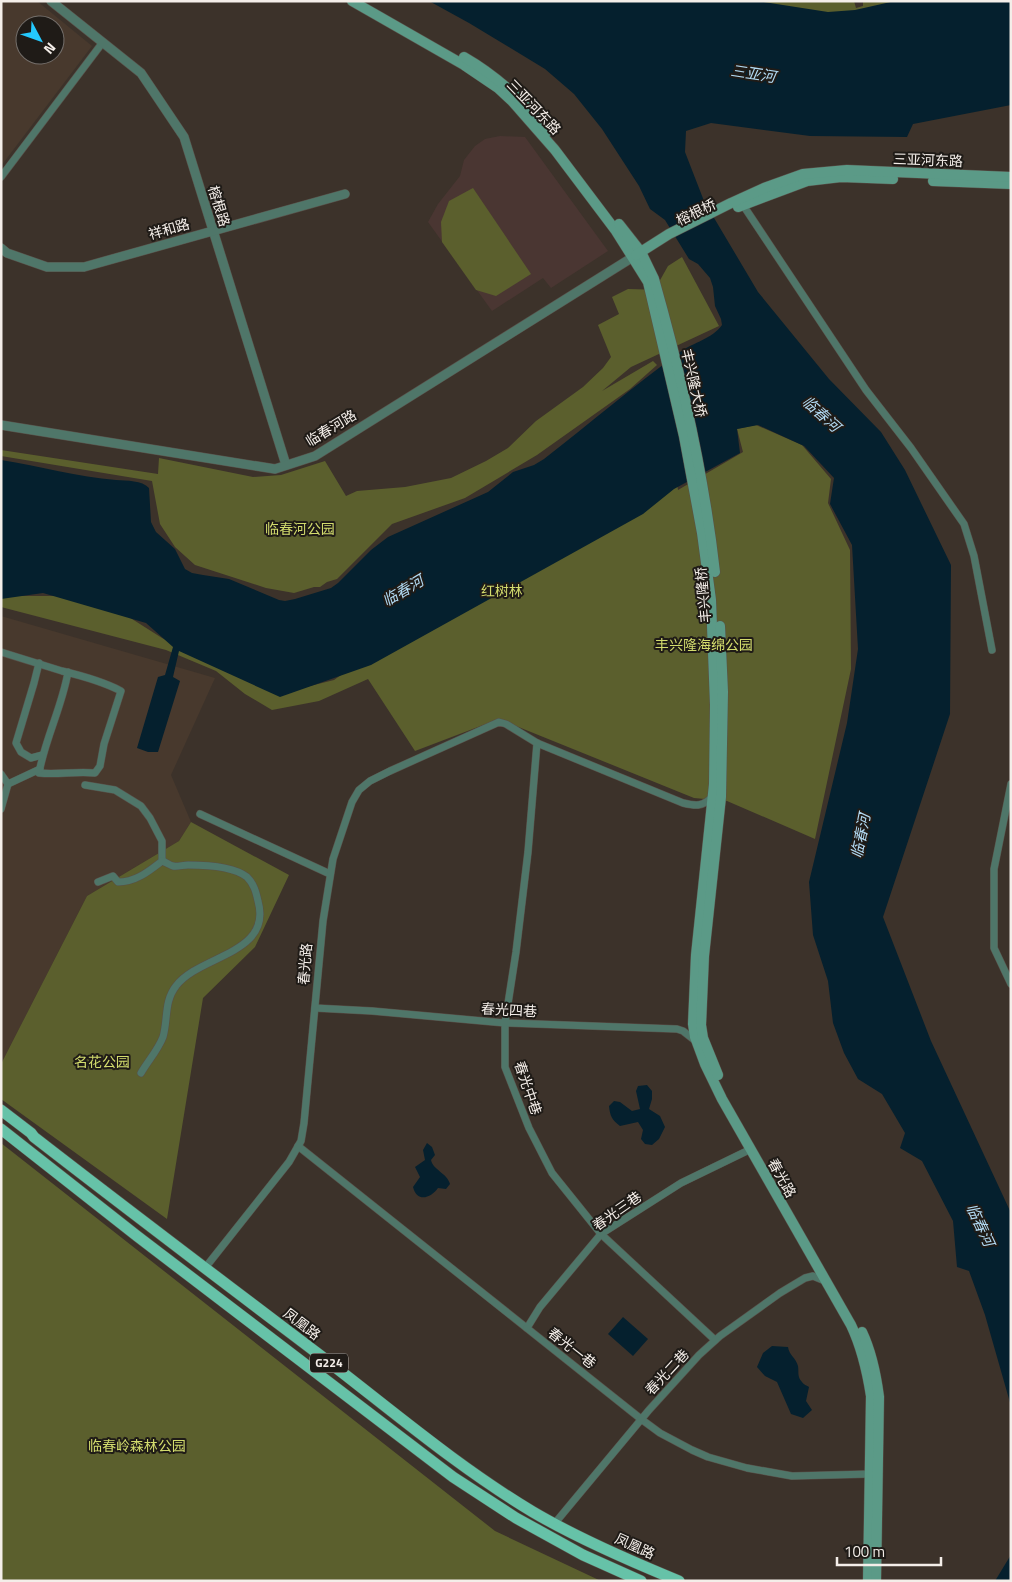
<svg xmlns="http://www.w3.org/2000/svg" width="1012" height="1582" viewBox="0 0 1012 1582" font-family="'Titillium Web','Noto Sans SC',sans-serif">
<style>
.built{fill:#48392d;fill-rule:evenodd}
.education{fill:#4a3632}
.green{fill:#5b5f2d}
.water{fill:#05202e}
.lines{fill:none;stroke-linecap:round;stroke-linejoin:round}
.minor-casing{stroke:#595049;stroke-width:8}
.tertiary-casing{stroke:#595049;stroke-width:10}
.secondary-casing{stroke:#595049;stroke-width:11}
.trunk-casing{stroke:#595049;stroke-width:12}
.minor{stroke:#4f7669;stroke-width:7}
.tertiary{stroke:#4f7669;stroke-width:9}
.secondary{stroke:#5b9a87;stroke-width:10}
.trunk{stroke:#66c2a8;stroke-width:11}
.labels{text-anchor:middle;stroke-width:4;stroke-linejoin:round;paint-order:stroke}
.shield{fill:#1f1b17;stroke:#b4afaa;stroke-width:1}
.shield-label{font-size:12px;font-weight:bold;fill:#f4eee9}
.street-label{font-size:14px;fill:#f4eee9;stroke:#1f1b17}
.park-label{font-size:14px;fill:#d3dc6d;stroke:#1f1b17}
.water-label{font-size:15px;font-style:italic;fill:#b1d9f2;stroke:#1f1b17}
</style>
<rect width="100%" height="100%" fill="#3c322a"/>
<g class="built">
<path d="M1 1H37L92 46 1 166ZM25 25H55V55H25Z"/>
<path d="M1 616 215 678 171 775 191 822 179 841 87 896 1 1064Z"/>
</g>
<path class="education" d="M500 136 525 137 608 251 551 288 543 278 492 311 428 222 438 204 460 176 464 160 475 146 485 139Z"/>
<g class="green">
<path d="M717 1H854L856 8 863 6V1H920L820 20Z"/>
<path d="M473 188 531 274 496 296 476 290 442 242 441 222 449 201Z"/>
<path d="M682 257 719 326 631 367 602 391 653 361 657 365 630 389 537 455 465 498 392 524 337 579 327 582 320 587H314L294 593 266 588 195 565 175 547 160 524 152 481 1 456V450L158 474 159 458 253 477 281 475 325 461 346 496 357 491 405 487 451 478 486 461 508 448 536 421 583 387 603 368 611 357 598 325 619 314 612 297 628 289 662 290 659 282 668 266Z"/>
<path d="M756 425 802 445 831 479 828 503 850 550 851 669 815 839 727 801 694 798 499 719 415 751 368 679 319 701 272 710 245 694 216 671 166 650 1 607V596H59L121 612 162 638 278 694 334 680 670 441 678 490 743 452 737 429Z"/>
<path d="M191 822 289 875 255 947 203 998 167 1219 1 1099V1064L87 896 179 841Z"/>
<path d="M1 1143 495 1531 601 1581H1Z"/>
</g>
<g class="water">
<path d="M429 1H758L828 12 855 10 895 1H1011V105L913 124 907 137 810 136 711 123 686 131 685 152 704 201 758 292 829 379 881 432 905 470 951 565 950 714 883 917 931 1041 1011 1213V1406L985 1315 969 1271 957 1267 953 1221 922 1161 900 1148 905 1133 882 1094 858 1079 844 1053 833 1023 828 981 813 935 809 882 847 723 858 649 852 545 830 504 834 478 804 446 758 425 737 429 740 453 674 489 643 514 371 665 280 697 179 651 173 677 180 681 158 752H148L137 748 158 677 165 675 173 647 146 623 43 593 1 599V460C40 466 78 477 116 480 127 481 142 480 149 488L151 522 156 532 175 549 185 569 192 573 203 575 229 579 279 600 285 601 295 599 331 588 338 583 371 550 388 537 488 492 513 472 534 465 544 459C590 423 634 386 680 352 694 342 712 339 722 325L721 319 715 306 713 287 710 278 698 264 689 259 665 220 650 209 639 186 602 129 574 94 545 69 469 23Z"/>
<path d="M647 1085 652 1091V1099L649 1109 660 1116 665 1127 659 1139 652 1145 645 1144 641 1139 643 1130 638 1122 620 1126C612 1120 610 1116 609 1106L614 1101 620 1102 632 1111 640 1109 636 1091 638 1086Z"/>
<path d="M427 1143 432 1147 435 1155 431 1160C433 1170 447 1173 450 1184L446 1189 438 1188C431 1198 417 1203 413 1187L420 1177 415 1167 425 1160 423 1150Z"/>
<path d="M623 1317 648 1339 633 1356 608 1334Z"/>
<path d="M772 1346 788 1347C789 1355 796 1358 798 1366 799 1372 797 1377 802 1382 804 1385 806 1385 809 1387L806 1401 812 1410 803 1418 791 1414 777 1382 765 1376 757 1367 763 1353Z"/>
<path d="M1011 1555V1581H995L1009 1558Z"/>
</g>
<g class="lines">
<defs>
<g id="minor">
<path d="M1 177 103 42"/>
<path d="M743 205 866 390 911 448 964 524 974 556 992 650"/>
<path d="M1 652 62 671C83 676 102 681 121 691L104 744 100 766 95 773C76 771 58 775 39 773 45 739 62 707 68 672"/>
<path d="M39 663 34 683 16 743 21 752 31 758 42 755"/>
<path d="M537 743 528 852 516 952 505 1023V1067L529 1128 552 1173 601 1234 715 1340"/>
<path d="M1 774 8 784 40 769"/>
<path d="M1011 784 994 869V948L1011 984"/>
<path d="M85 785 115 790 141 806 150 818 162 841V861C149 871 136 882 118 882L113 876 98 882"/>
<path d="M1 809 8 784"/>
<path d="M200 814 330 874"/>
<path d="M315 1008 372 1011 505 1023 677 1029 683 1031 697 1042"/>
<path d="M141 1073C148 1061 158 1050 163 1037 168 1020 164 1001 176 986 199 955 273 954 258 901 256 892 254 884 247 877 233 866 205 865 188 865 183 865 177 867 173 866 169 865 166 862 162 861"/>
<path d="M298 1146 641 1419 660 1433 692 1450 708 1457 747 1468 792 1476 870 1474"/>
<path d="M205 1268 289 1162 301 1141 304 1123 323 921 333 859 352 802 359 790 370 781 390 771 499 722 506 724 537 743 683 803C696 806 703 807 713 796"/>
<path d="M527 1328 540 1307 601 1234 681 1183 751 1149"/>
<path d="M555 1523 649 1410 699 1355 720 1336 780 1293 805 1278 813 1276 825 1281"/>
</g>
<g id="tertiary">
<path d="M51 1 141 73 184 137 286 465"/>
<path d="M1 248 7 253 47 267H84L345 194"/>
<path d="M1 425 275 469 315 456 633 257"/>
</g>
<g id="secondary">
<path d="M352 1 464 65 498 88 512 101 555 150 616 231 648 282 684 436 702 533 711 600 715 705 714 784 696 955 693 1024 695 1037 705 1064 722 1099 851 1325C862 1348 867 1370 871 1396L868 1581"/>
<path d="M464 57C497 76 524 101 548 131"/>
<path d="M933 181 1011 184"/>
<path d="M738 207 807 181 841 177 893 179"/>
<path d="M619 224 641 252 654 279C681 374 704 474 715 572"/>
<path d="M636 255 669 234 731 203 764 188 803 174 847 170 1011 177"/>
<path d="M718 1075 703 1038 701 1025 704 956 721 797 723 692 720 626"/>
<path d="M862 1332C872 1353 876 1374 879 1397L876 1581"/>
</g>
<g id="trunk">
<path d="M1 1110 31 1133 34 1137C128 1210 222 1281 317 1353 388 1407 456 1466 533 1512 579 1539 630 1561 679 1581"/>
<path d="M1 1129 137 1236 453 1477 516 1518 583 1555 641 1581"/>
</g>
</defs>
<use href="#minor" class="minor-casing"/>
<use href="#tertiary" class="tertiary-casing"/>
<use href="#secondary" class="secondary-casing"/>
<use href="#trunk" class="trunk-casing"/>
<use href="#minor" class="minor"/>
<use href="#tertiary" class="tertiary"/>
<use href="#secondary" class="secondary"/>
<use href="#trunk" class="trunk"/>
</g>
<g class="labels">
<rect class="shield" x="310" y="1353.5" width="38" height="19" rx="4"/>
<g class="shield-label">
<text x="329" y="1367">G224</text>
</g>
<g class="street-label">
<text transform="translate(534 107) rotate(46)" y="5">三亚河东路</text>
<text transform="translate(928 160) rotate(2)" y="5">三亚河东路</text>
<text transform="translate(219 206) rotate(73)" y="5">榕根路</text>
<text transform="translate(696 212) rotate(-26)" y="5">榕根桥</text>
<text transform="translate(169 229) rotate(-16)" y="5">祥和路</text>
<text transform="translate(694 383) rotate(77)" y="5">丰兴隆大桥</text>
<text transform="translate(331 428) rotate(-31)" y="5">临春河路</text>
<text transform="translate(703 595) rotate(-95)" y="5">丰兴隆桥</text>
<text transform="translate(305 964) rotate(-85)" y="5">春光路</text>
<text transform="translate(509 1010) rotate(3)" y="5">春光四巷</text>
<text transform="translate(528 1088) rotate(71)" y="5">春光中巷</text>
<text transform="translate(782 1178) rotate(61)" y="5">春光路</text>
<text transform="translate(617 1211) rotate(-35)" y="5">春光三巷</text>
<text transform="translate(302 1324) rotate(37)" y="5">凤凰路</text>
<text transform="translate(572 1348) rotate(38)" y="5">春光一巷</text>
<text transform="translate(667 1372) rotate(-47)" y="5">春光二巷</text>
<text transform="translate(635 1546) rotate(24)" y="5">凤凰路</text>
</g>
<g class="park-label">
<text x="300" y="534">临春河公园</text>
<text x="502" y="596">红树林</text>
<text x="704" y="650">丰兴隆海绵公园</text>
<text x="102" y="1067">名花公园</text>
<text x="137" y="1451">临春岭森林公园</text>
</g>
<g class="water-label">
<text transform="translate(753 74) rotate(9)" y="5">三亚河</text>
<text transform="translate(821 414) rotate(42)" y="5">临春河</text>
<text transform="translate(403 591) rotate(-31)" y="5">临春河</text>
<text transform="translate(861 836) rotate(-79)" y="5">临春河</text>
<text transform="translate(980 1225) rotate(65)" y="5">临春河</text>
</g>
</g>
<rect width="1012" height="1582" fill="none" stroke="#f4eee9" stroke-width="5"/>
<g transform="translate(40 40) rotate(131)"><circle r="24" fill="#1f1b17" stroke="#746f6b"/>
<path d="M0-4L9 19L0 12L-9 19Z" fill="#24c9fe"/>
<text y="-8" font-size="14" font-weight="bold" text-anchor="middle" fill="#f4eee9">N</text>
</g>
<path d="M837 1557v8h104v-8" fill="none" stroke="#f4eee9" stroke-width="2.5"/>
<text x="844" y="1557" font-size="15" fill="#f4eee9" stroke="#1f1b17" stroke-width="4" paint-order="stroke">100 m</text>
</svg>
